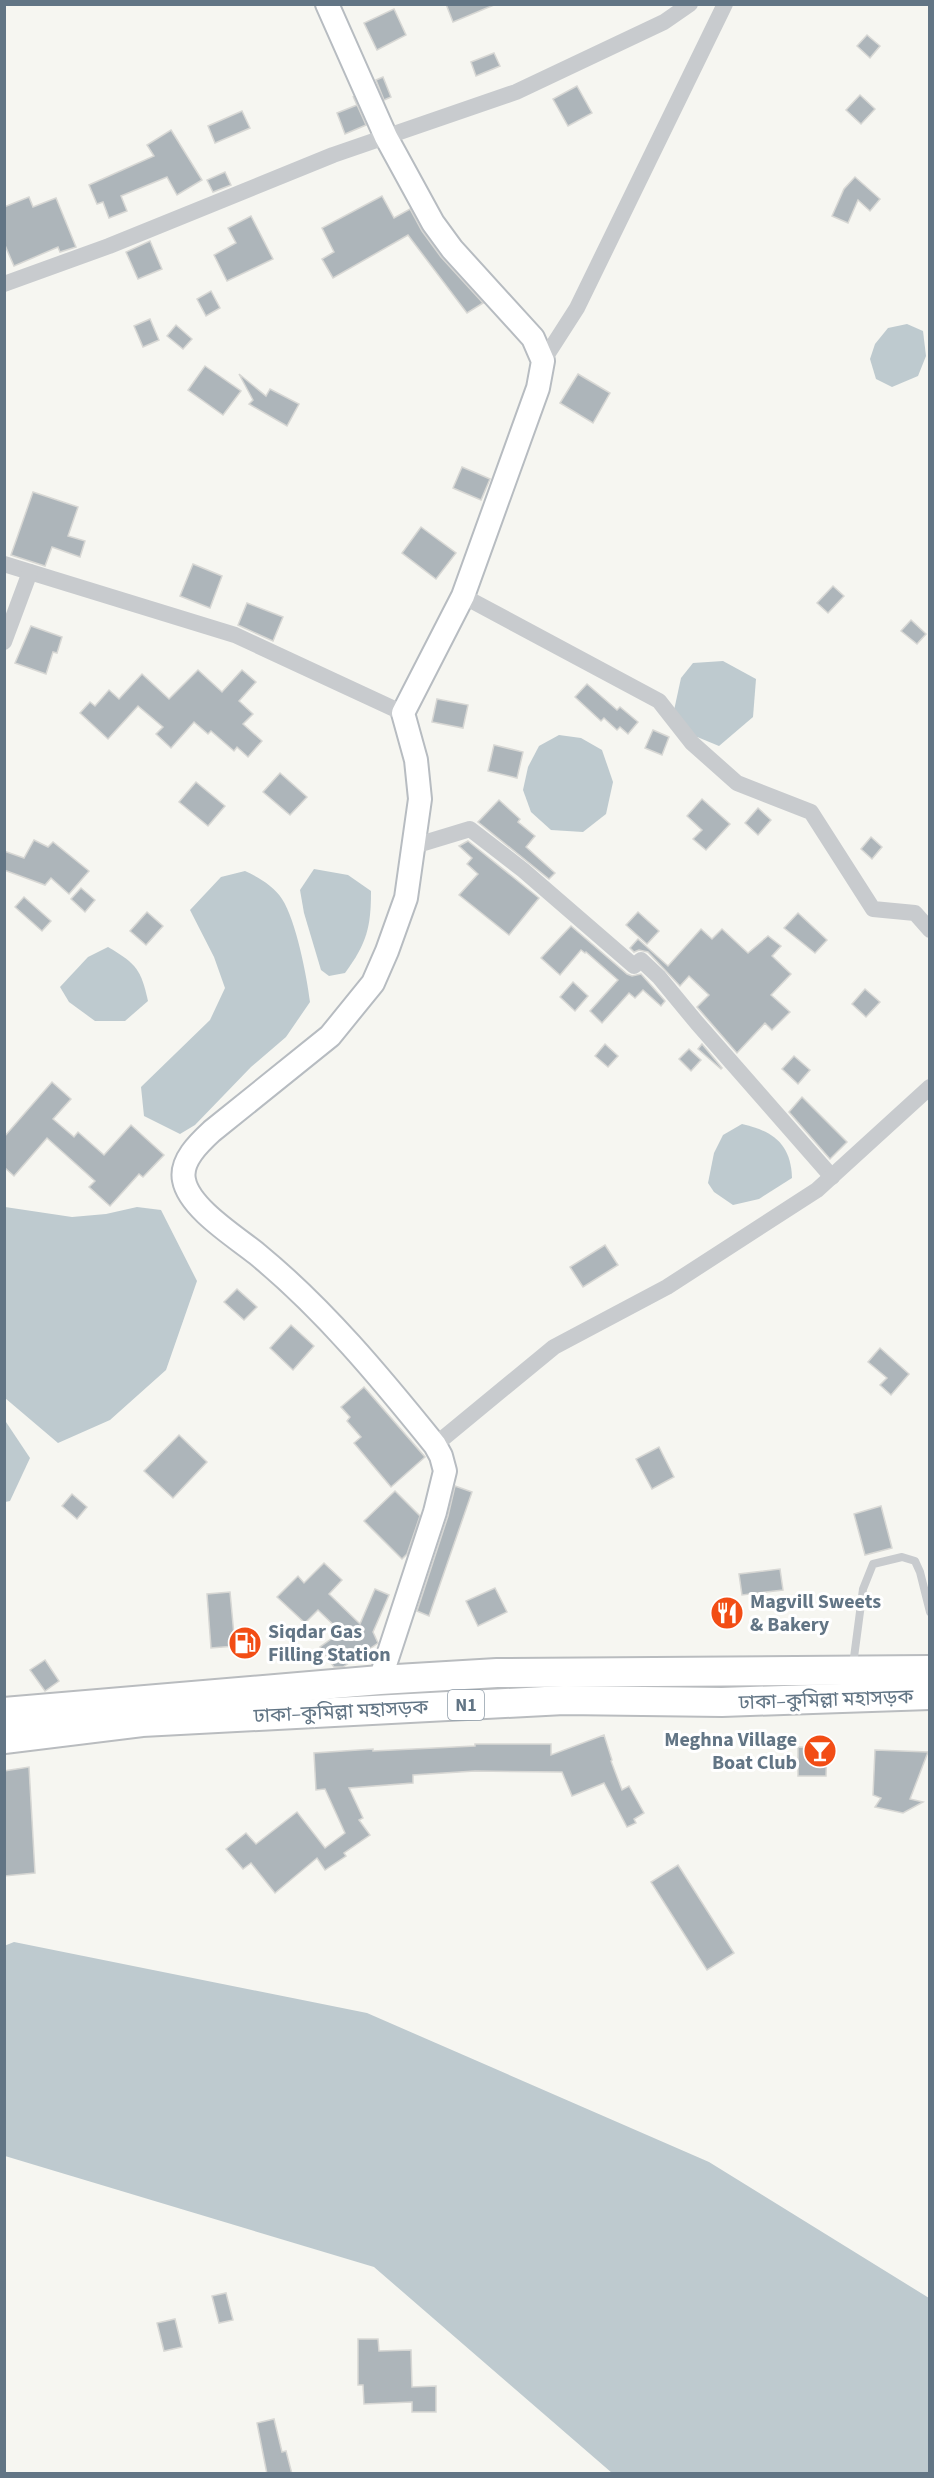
<svg xmlns="http://www.w3.org/2000/svg" width="934" height="2478" viewBox="0 0 934 2478" font-family="'Source Sans 3','Noto Sans Bengali',sans-serif">
<style>
.water{fill:#becacf}
.building{fill:#adb5ba;stroke:#d7d7d4;stroke-width:1.5}
.lines{fill:none;stroke-linecap:round;stroke-linejoin:round}
.secondary-casing{stroke:#b7bcc1;stroke-width:26}
.highway-casing{stroke:#b9bcbf;stroke-width:32}
.lane{stroke:#c8cbce;stroke-width:8}
.street{stroke:#c8cbce;stroke-width:16}
.secondary{stroke:#fff;stroke-width:22}
.highway{stroke:#fff;stroke-width:28}
.labels{text-anchor:middle;stroke-width:6;stroke-linejoin:round;paint-order:stroke}
.shield{fill:#fff;stroke:#919eaa;stroke-width:1.5}
.shield-label{font-size:18px;font-weight:bold;fill:#627585}
.poi-label{font-size:20px;font-weight:bold;fill:#627585;stroke:#fff;text-anchor:start}
.street-label{font-size:20px;fill:#627585;stroke:#fff}
</style>
<rect width="100%" height="100%" fill="#f6f6f1"/>
<g class="water">
<path d="M907 324 923 331 926 356 918 376 892 387 876 379 870 359 875 344 888 328Z"/>
<path d="M723 661 756 679 753 717 719 746 690 734 673 715 681 678 693 663Z"/>
<path d="M559 735 581 738 602 750 613 782 606 814 583 832 551 830 531 812 523 790 528 767 539 746Z"/>
<path d="M314 869 348 875 371 891C371 927 367 943 345 973L329 976 321 970 304 913 300 890Z"/>
<path d="M245 871C258 877 274 886 282 899 296 920 307 977 310 1002L286 1037 251 1067 195 1125 180 1134 144 1116 141 1087 210 1020 225 988 214 957 190 910 221 877Z"/>
<path d="M108 947C137 964 141 970 148 1001L125 1021H95L69 1002 60 987 88 957Z"/>
<path d="M742 1124C773 1131 791 1144 792 1178L759 1199 733 1205 714 1192 708 1183 714 1153 723 1135Z"/>
<path d="M5 1207 72 1217 106 1214 137 1207 161 1210 197 1281 166 1370 110 1420 58 1443 5 1398Z"/>
<path d="M4 1419 30 1458 10 1501 5 1502Z"/>
<path d="M14 1942 367 2013 709 2162 929 2298V2473H612L374 2267 5 2156 4 1946Z"/>
</g>
<g class="building">
<path d="M446 4H494V5L453 22Z"/>
<path d="M394 9 406 35 377 50 364 23Z"/>
<path d="M867 35 880 46 870 58 857 46Z"/>
<path d="M494 53 500 66 476 76 471 62Z"/>
<path d="M383 77 391 97 384 100 376 80Z"/>
<path d="M577 86 592 113 568 126 553 99Z"/>
<path d="M860 95 875 109 861 124 846 110Z"/>
<path d="M353 96 366 125 345 134 337 113 357 105Z"/>
<path d="M242 111 250 128 215 143 208 126Z"/>
<path d="M171 130 202 180 177 195 167 177 121 196 127 211 109 218 103 202 97 204 89 185 154 156 147 145Z"/>
<path d="M225 172 231 185 213 192 207 180Z"/>
<path d="M855 177 880 199 870 211 858 200 848 223 832 216 844 189Z"/>
<path d="M382 196 394 218 410 209 422 231 441 257 483 303 467 313 408 235 333 278 322 259 334 252 322 228Z"/>
<path d="M29 197 33 207 56 198 76 247 60 252 58 247 14 266 4 243V207Z"/>
<path d="M251 216 273 259 227 281 214 255 236 243 228 228Z"/>
<path d="M150 241 162 269 138 279 126 252Z"/>
<path d="M211 291 220 308 206 316 197 299Z"/>
<path d="M150 319 159 340 143 347 134 326Z"/>
<path d="M176 325 192 339 183 349 167 336Z"/>
<path d="M205 366 241 391 223 415 188 390Z"/>
<path d="M239 374 266 396 270 389 299 404 287 426 249 404 253 400Z"/>
<path d="M578 374 610 393 593 423 560 403Z"/>
<path d="M462 467 490 479 481 500 453 488Z"/>
<path d="M33 492 78 507 68 536 85 541 80 557 52 547 45 566 11 555Z"/>
<path d="M421 527 456 553 436 579 402 553Z"/>
<path d="M193 564 222 576 210 608 180 596Z"/>
<path d="M833 586 844 596 828 613 817 603Z"/>
<path d="M247 603 283 617 273 641 238 625Z"/>
<path d="M911 620 926 634 917 644 901 631Z"/>
<path d="M31 626 62 637 57 653 53 652 46 674 15 663Z"/>
<path d="M198 670 222 692 242 670 256 682 239 701 253 714 243 724 262 741 248 757 237 747 234 751 211 731 208 734 194 722 171 748 156 734 163 727 138 706 108 739 80 713 90 702 95 706 109 690 119 699 142 674 169 699Z"/>
<path d="M587 684 617 710 620 707 638 722 628 734 620 727 617 730 604 718 601 721 575 697Z"/>
<path d="M437 699 468 705 463 728 432 722Z"/>
<path d="M653 730 669 737 662 755 645 748Z"/>
<path d="M494 745 523 752 517 778 488 771Z"/>
<path d="M280 773 307 797 290 815 263 792Z"/>
<path d="M196 782 225 806 208 826 179 802Z"/>
<path d="M702 799 730 824 706 850 693 839 702 830 687 816Z"/>
<path d="M499 800 520 819 518 822 535 836 526 847 555 873 549 879 478 822Z"/>
<path d="M758 808 771 820 758 835 745 823Z"/>
<path d="M871 837 882 847 872 859 861 849Z"/>
<path d="M34 840 48 847 53 842 89 871 69 894 51 878 45 885 4 870V851L24 858Z"/>
<path d="M468 841 539 898 509 935 459 895 478 874 467 864 472 858 459 846Z"/>
<path d="M81 888 95 900 85 912 71 899Z"/>
<path d="M24 897 51 921 42 931 15 907Z"/>
<path d="M147 912 163 926 146 945 130 931Z"/>
<path d="M638 912 659 931 647 944 626 925Z"/>
<path d="M798 913 827 940 815 953 784 928Z"/>
<path d="M571 926 627 974 632 976 641 974 665 1001 661 1006 643 990 635 998 629 993 602 1023 590 1011 618 980 586 952 585 953 581 950 560 975 541 958Z"/>
<path d="M701 929 712 939 722 929 748 953 768 936 781 946 772 956 791 974 771 995 790 1012 772 1030 765 1023 737 1053 697 1007 709 995 689 976 680 986 648 952 639 950 634 952 630 948 638 939 668 966Z"/>
<path d="M573 982 588 996 575 1011 560 997Z"/>
<path d="M865 989 880 1002 866 1017 852 1004Z"/>
<path d="M605 1044 618 1056 608 1067 595 1056Z"/>
<path d="M702 1044 722 1068 721 1069 698 1049Z"/>
<path d="M689 1049 701 1060 691 1071 679 1059Z"/>
<path d="M794 1056 810 1070 798 1084 782 1069Z"/>
<path d="M52 1082 71 1099 53 1119 74 1137 78 1132 104 1155 131 1125 164 1155 143 1177 139 1174 110 1206 89 1187 95 1181 47 1138 14 1176 4 1167V1137Z"/>
<path d="M802 1097 847 1142 830 1159 789 1112Z"/>
<path d="M605 1245 618 1265 583 1287 570 1267Z"/>
<path d="M237 1289 257 1307 244 1320 224 1302Z"/>
<path d="M291 1325 314 1346 293 1370 270 1348Z"/>
<path d="M880 1348 909 1374 891 1395 880 1385 887 1378 868 1362Z"/>
<path d="M364 1387 425 1457 391 1487 354 1443 361 1437 347 1421 350 1417 341 1407Z"/>
<path d="M179 1435 207 1462 173 1498 144 1471Z"/>
<path d="M659 1447 674 1477 652 1489 636 1459Z"/>
<path d="M455 1486 472 1492 429 1616 417 1611 448 1516Z"/>
<path d="M395 1491 420 1516 407 1554 402 1559 364 1521Z"/>
<path d="M72 1494 87 1507 77 1519 62 1506Z"/>
<path d="M881 1506 892 1548 865 1555 854 1514Z"/>
<path d="M324 1563 342 1580 329 1594 360 1624 375 1589 389 1595 373 1632 378 1643 343 1667H334L320 1647 341 1632 318 1610 305 1623 277 1597 298 1576 304 1583Z"/>
<path d="M780 1569 783 1590 742 1595 739 1574Z"/>
<path d="M495 1588 507 1612 478 1626 466 1601Z"/>
<path d="M230 1592 235 1646 211 1648 207 1594Z"/>
<path d="M45 1660 59 1681 45 1691 30 1670Z"/>
<path d="M604 1735 612 1760 611 1761 622 1790 629 1786 644 1813 634 1819 636 1823 627 1827 604 1783 572 1796 562 1772 475 1771 413 1775V1783L349 1788 363 1818 359 1820 370 1835 344 1853 346 1856 325 1870 317 1858 275 1893 251 1863 243 1869 226 1849 246 1833 256 1844 297 1812 325 1848 345 1833 325 1789 316 1790 314 1753 373 1749V1751L475 1746V1744H551V1755Z"/>
<path d="M798 1747 827 1748 826 1776H798Z"/>
<path d="M875 1750 928 1752 910 1799 923 1802 903 1813 875 1807 881 1798 873 1795Z"/>
<path d="M29 1767 35 1873 4 1876V1771Z"/>
<path d="M678 1865 734 1953 707 1970 651 1882Z"/>
<path d="M226 2293 233 2320 219 2323 212 2296Z"/>
<path d="M175 2319 182 2347 164 2351 157 2323Z"/>
<path d="M358 2339H378L379 2351 411 2350 412 2387 436 2386V2412H412V2402L364 2404 363 2385H358Z"/>
<path d="M274 2419 282 2452 286 2451 292 2474H267L257 2423Z"/>
</g>
<g class="lines">
<defs>
<path id="secondary" d="M327 4 386 137 433 223 452 249 533 338 543 361 538 388 463 596 403 713 416 760 420 799 406 898 387 951 373 983 330 1036 212 1131C199 1143 180 1161 184 1180 189 1208 236 1237 257 1254 324 1309 381 1378 435 1445L441 1456 445 1471 435 1512 380 1680"/>
<g id="highway">
<path d="M4 1712 380 1680 497 1673 930 1670"/>
<path d="M4 1739 142 1722 564 1700 722 1702 930 1695"/>
</g>
</defs>
<use href="#secondary" class="secondary-casing"/>
<use href="#highway" class="highway-casing"/>
<path class="lane" d="M853 1665 863 1589 873 1564 902 1557 915 1561 920 1572 930 1612"/>
<g class="street">
<path d="M4 284 109 246 333 155 516 92 664 22 690 4"/>
<path d="M543 361 577 308 725 4"/>
<path d="M4 564 235 635 403 713"/>
<path d="M463 596 659 701 692 743 737 783 811 812 873 909 915 913 930 930"/>
<path d="M4 642 30 572"/>
<path d="M414 846 470 829 523 870 634 966 641 960 659 977 697 1023 832 1177"/>
<path d="M435 1445 554 1347 667 1287 817 1190 930 1087"/>
</g>
<use href="#secondary" class="secondary"/>
<use href="#highway" class="highway"/>
</g>
<defs>
<symbol id="restaurant-disc" viewBox="-11 -11 22 22"><circle r="9.5" fill="#f24d15" stroke="#fff"/><path d="M-5-6h1v4h1v-4h1v4h1v-4h1v5L-1.5 .5V6h-2V.5L-5-1ZM5-6V6H3V1.5H1.5Q1.5-4 5-6Z" fill="#fff"/></symbol>
<symbol id="fuel-disc" viewBox="-11 -11 22 22"><circle r="9.5" fill="#f24d15" stroke="#fff"/><path d="M-5.5-6h7V0h2V4h1.3V-2.5L3-4.5l.8-.8L6-3V5H2.5V1h-1V6h-7ZM-4.2-4.7v3.2H.2V-4.7Z" fill="#fff"/></symbol>
<symbol id="bar-disc" viewBox="-11 -11 22 22"><circle r="9.5" fill="#f24d15" stroke="#fff"/><path d="M-6-5H6L.8 .8V4.5H3.5V6h-7V4.5H-.8V.8Z" fill="#fff"/></symbol>
</defs>
<g fill-rule="evenodd">
<use href="#restaurant-disc" x="708" y="1594" width="38" height="38"/>
<use href="#fuel-disc" x="226" y="1624" width="38" height="38"/>
<use href="#bar-disc" x="801" y="1732" width="38" height="38"/>
</g>
<g class="labels">
<rect class="shield" x="448" y="1690" width="36" height="30" rx="4.5"/>
<g class="shield-label">
<text x="466" y="1711">N1</text>
</g>
<g class="poi-label">
<text x="750" y="1608">Magvill Sweets<tspan x="750" dy="23">&amp; Bakery</tspan></text>
<text x="268" y="1638">Siqdar Gas<tspan x="268" dy="23">Filling Station</tspan></text>
<text x="797" y="1746" text-anchor="end">Meghna Village<tspan x="797" dy="23">Boat Club</tspan></text>
</g>
<g class="street-label">
<text transform="translate(826 1699) rotate(-2)" y="7">ঢাকা–কুমিল্লা মহাসড়ক</text>
<text transform="translate(341 1711) rotate(-3)" y="7">ঢাকা–কুমিল্লা মহাসড়ক</text>
</g>
</g>
<rect width="934" height="2478" fill="none" stroke="#627585" stroke-width="12"/>
</svg>
